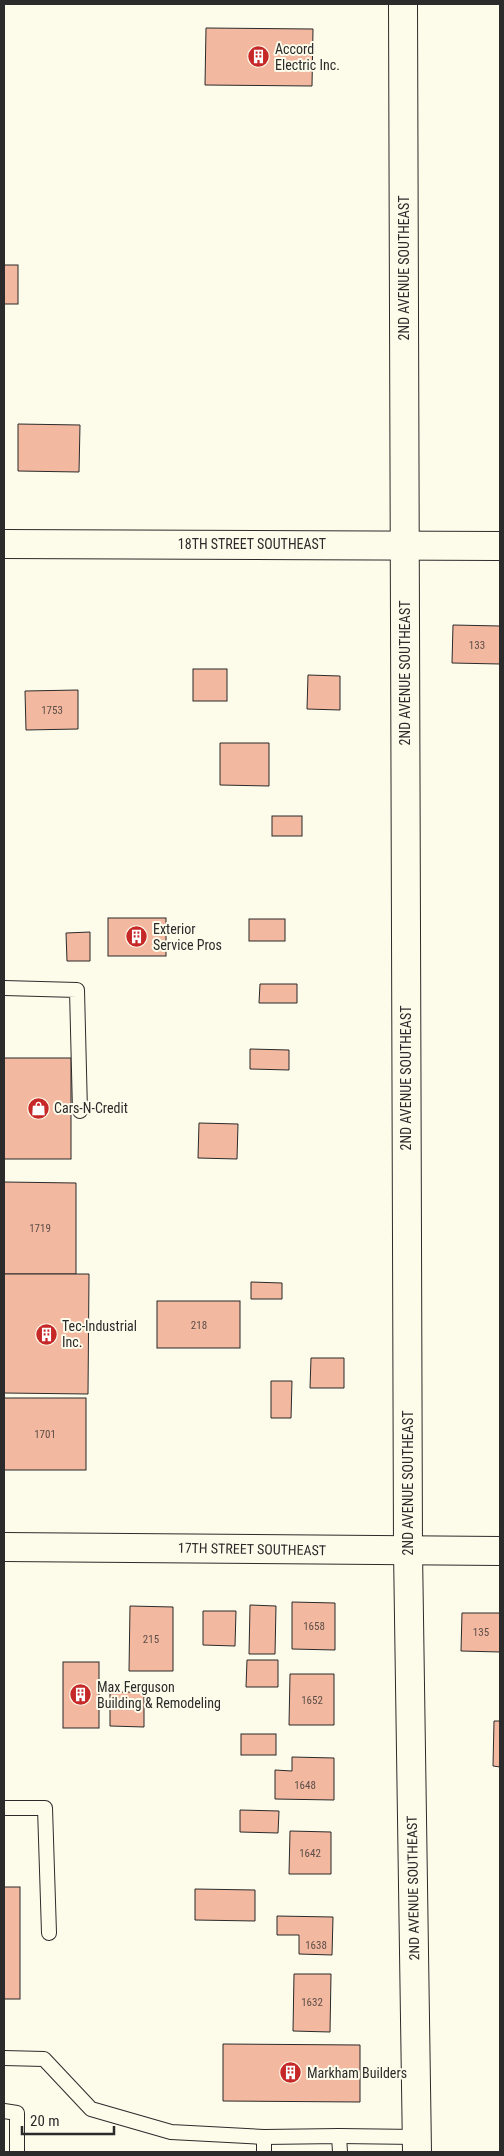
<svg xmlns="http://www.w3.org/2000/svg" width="504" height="2156" viewBox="0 0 504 2156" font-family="'Roboto Condensed',sans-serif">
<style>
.building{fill:#f2b8a0;stroke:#2b2b2b}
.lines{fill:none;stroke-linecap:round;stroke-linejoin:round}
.lane-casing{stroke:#2b2b2b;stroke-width:16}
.street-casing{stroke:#2b2b2b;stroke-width:30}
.lane{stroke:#fdfbea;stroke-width:14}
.street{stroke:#fdfbea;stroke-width:28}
.labels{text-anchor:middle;stroke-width:4;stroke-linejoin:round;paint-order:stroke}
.number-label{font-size:11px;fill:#5d4e48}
.poi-label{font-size:14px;fill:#2b2b2b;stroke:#fdfbea;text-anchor:start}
.street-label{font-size:14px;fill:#2b2b2b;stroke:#fdfbea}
</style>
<rect width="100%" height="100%" fill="#fdfbea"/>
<g class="building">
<path d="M206 28 313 29 312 86 205 85Z"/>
<rect x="4" y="265" width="14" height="39"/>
<path d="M18 424 80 425 79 472 18 471Z"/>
<path d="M453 625 500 626V664L452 663Z"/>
<rect x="193" y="669" width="34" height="32"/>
<path d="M308 675 340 676V710L307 709Z"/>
<path d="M78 690V729L26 730 25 691Z"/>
<path d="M220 743H269V786L220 785Z"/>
<rect x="272" y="816" width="30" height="20"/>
<rect x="108" y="918" width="58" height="38"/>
<rect x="249" y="919" width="36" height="22"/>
<path d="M90 932V961H67L66 933Z"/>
<path d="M260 984H297V1003H259Z"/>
<path d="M250 1049 289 1050V1070L250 1069Z"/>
<rect x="4" y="1058" width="67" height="101"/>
<path d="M199 1123 238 1124 237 1159 198 1158Z"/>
<path d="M4 1182 76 1183V1274H4Z"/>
<path d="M4 1274H89L88 1394 4 1393Z"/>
<path d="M251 1282 282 1283V1299H251Z"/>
<rect x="157" y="1301" width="83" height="47"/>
<path d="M311 1358H344V1388H310Z"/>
<path d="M271 1381H292L291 1418H271Z"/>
<rect x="4" y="1398" width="82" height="72"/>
<path d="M292 1602 335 1603V1650L292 1649Z"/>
<path d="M250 1605 276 1606 275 1654H249Z"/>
<path d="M130 1606 173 1607V1671H129Z"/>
<path d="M203 1611H236L235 1646 203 1645Z"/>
<path d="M462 1613H500V1652L461 1651Z"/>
<path d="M247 1660H278V1687H246Z"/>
<rect x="63" y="1662" width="36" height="66"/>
<path d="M290 1674H334V1725H289Z"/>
<path d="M110 1692H144V1727L110 1726Z"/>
<path d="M494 1721H500V1767L493 1766Z"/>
<rect x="241" y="1734" width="35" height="21"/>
<path d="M292 1757 334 1758V1800L275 1799V1770L292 1771Z"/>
<path d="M240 1810 279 1811 278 1833 240 1832Z"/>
<path d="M290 1831 331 1832V1874H289Z"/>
<rect x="4" y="1887" width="16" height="112"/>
<path d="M195 1889 255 1890V1921L195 1920Z"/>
<path d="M277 1916 333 1917 332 1955 299 1954V1935H277Z"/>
<path d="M294 1974H331L330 2032 293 2031Z"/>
<path d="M223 2044 360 2045V2102L223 2101Z"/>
</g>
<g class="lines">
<defs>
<g id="lane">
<path d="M4 988 77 990 80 1111"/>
<path d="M4 1808H45L49 1933"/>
<path d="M4 2058 44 2059 91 2109 171 2132 264 2137 339 2136 340 2152"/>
<path d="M4 2111 17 2113V2152"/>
<path d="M339 2136 417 2137"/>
<path d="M264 2152V2137"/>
</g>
<g id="street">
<path d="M403 4 408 1551 417 2152"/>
<path d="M4 544 500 546"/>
<path d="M4 1547 500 1551"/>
</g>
</defs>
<use href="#lane" class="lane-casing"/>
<use href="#street" class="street-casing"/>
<use href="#lane" class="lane"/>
<use href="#street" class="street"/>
</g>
<defs>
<symbol id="building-disc" viewBox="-11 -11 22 22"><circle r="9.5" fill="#c62828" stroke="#fdfbea"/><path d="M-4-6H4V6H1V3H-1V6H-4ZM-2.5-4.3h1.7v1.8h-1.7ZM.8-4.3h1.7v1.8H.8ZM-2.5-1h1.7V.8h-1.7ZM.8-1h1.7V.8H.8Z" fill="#fff"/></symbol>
<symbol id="shop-disc" viewBox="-11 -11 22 22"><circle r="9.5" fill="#c62828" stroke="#fdfbea"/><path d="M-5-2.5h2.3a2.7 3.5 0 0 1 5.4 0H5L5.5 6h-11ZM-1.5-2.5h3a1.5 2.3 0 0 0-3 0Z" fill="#fff"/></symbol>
</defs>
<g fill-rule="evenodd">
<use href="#building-disc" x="246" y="44" width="25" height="25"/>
<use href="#building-disc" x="124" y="924" width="25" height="25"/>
<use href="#shop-disc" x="26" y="1096" width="25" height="25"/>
<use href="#building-disc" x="34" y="1322" width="25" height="25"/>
<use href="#building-disc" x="68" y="1682" width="25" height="25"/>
<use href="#building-disc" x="278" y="2060" width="25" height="25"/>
</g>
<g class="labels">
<g class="number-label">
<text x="477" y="649">133</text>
<text x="52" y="714">1753</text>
<text x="40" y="1232">1719</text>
<text x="199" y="1329">218</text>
<text x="45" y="1438">1701</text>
<text x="314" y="1630">1658</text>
<text x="481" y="1636">135</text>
<text x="151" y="1643">215</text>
<text x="312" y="1704">1652</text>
<text x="305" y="1789">1648</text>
<text x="310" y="1857">1642</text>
<text x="316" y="1949">1638</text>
<text x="312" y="2006">1632</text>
</g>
<g class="poi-label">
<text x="275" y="54">Accord<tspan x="275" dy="16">Electric Inc.</tspan></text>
<text x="153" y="934">Exterior<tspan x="153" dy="16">Service Pros</tspan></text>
<text x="54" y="1113">Cars-N-Credit</text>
<text x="62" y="1331">Tec-Industrial<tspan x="62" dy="16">Inc.</tspan></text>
<text x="97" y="1692">Max Ferguson<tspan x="97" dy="16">Building &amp; Remodeling</tspan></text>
<text x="307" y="2078">Markham Builders</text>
</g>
<g class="street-label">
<text transform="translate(404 268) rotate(-90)" y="5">2ND AVENUE SOUTHEAST</text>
<text x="252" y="549">18TH STREET SOUTHEAST</text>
<text transform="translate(405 673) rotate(-90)" y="5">2ND AVENUE SOUTHEAST</text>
<text transform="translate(406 1078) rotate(-90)" y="5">2ND AVENUE SOUTHEAST</text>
<text transform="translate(408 1483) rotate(-90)" y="5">2ND AVENUE SOUTHEAST</text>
<text transform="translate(252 1549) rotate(1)" y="5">17TH STREET SOUTHEAST</text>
<text transform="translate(413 1888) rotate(-91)" y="5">2ND AVENUE SOUTHEAST</text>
</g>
</g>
<rect width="504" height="2156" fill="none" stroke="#2b2b2b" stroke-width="10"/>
<path d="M22 2126v8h92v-8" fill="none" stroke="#2b2b2b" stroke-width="2.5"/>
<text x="30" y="2126" font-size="15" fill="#2b2b2b" stroke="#fdfbea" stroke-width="4" paint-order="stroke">20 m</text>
</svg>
